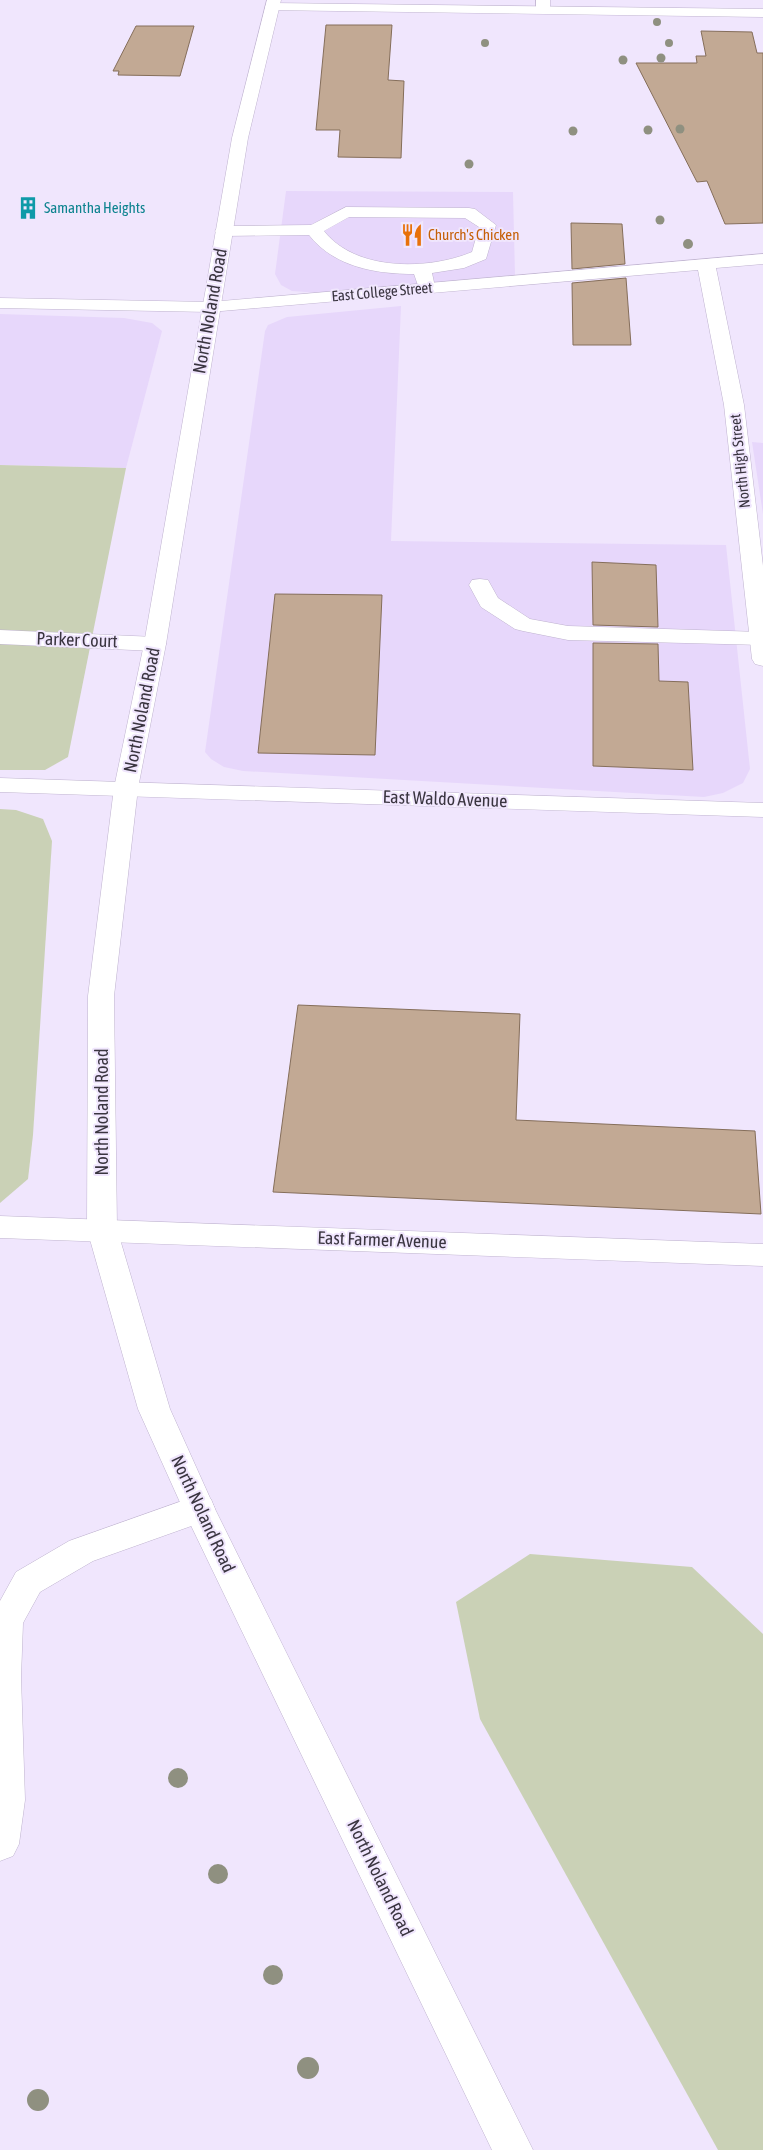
<svg xmlns="http://www.w3.org/2000/svg" width="763" height="2150" viewBox="0 0 763 2150" font-family="'Asap Condensed',sans-serif">
<style>
.built{fill:#e7d7fb}
.green{fill:#cad1b6}
.building{fill:#c2a994;stroke:#856e5a}
.lines{fill:none;stroke-linecap:round;stroke-linejoin:round}
.service-casing{stroke:#bfb3cf;stroke-width:1}
.minor-casing{stroke:#bfb3cf;stroke-width:1}
.primary-casing{stroke:#bfb3cf;stroke-width:1}
.service{fill:#fff;fill-rule:evenodd}
.minor{fill:#fff;fill-rule:evenodd}
.primary{fill:#fff;fill-rule:evenodd}
.tree{fill:#8f9080}
.labels{text-anchor:middle;stroke-width:4;stroke-linejoin:round;paint-order:stroke}
.far-culture-label{font-size:15px;fill:#0d838f;stroke:#f0e6fd;text-anchor:start}
.far-food-label{font-size:15px;fill:#c56008;stroke:#f0e6fd;text-anchor:start}
.far-street-label{font-size:15px;fill:#3a3540;stroke:#f0e6fd}
.street-label{font-size:18px;fill:#3a3540;stroke:#f0e6fd}
</style>
<rect width="100%" height="100%" fill="#f0e6fd"/>
<g class="built">
<path d="M286 191 513 192 515 275 319 293 292 291 281 285 275 274Z"/>
<path d="M401 306 391 541 726 545 750 769 743 783 723 793 704 797 243 771 224 767 211 759 205 752 265 331 268 325 287 317Z"/>
<path d="M0 314 124 318 152 323 162 331 126 468 0 465Z"/>
<path d="M752 442 763 443V514Z"/>
</g>
<g class="green">
<path d="M0 465 126 468 68 757 45 770H0Z"/>
<path d="M0 809 16 810 43 819 52 841 33 1135 28 1179 0 1203Z"/>
<path d="M530 1554 692 1567 763 1634V2150H718L480 1719 456 1602Z"/>
</g>
<g class="building">
<path d="M326 25H392L388 80 404 81 401 158 338 157 340 130H316Z"/>
<path d="M136 26H194L180 76 118 75 119 71H113Z"/>
<path d="M701 31 752 32 757 53H763V223L725 224 707 181 697 182 636 63H697L696 56H706Z"/>
<path d="M571 223 622 224 625 264 572 269Z"/>
<path d="M626 278 631 345H573L572 283Z"/>
<path d="M592 562 656 565 658 627 593 625Z"/>
<path d="M275 594 382 595 375 755 258 753Z"/>
<path d="M593 643 658 644 659 681 688 682 693 770 593 766Z"/>
<path d="M298 1005 520 1014 516 1120 755 1131 761 1214 273 1192Z"/>
</g>
<g class="lines">
<defs>
<g id="service">
<path d="M536 0H550V10L548 13H538L536 10Z"/>
<path d="M346 207 469 208 475 209 496 225 486 259 464 268 432 273 435 287 432 291 426 292 420 291 414 274C376 274 334 267 309 235L224 236 218 235 215 231 218 227 224 226 311 225ZM349 217 465 218 479 227 472 252C429 270 356 272 324 231Z"/>
<path d="M480 579 488 580 498 598 530 619 568 626 761 632 763 633V645L568 640 523 631 515 629 481 607 469 585 472 580Z"/>
</g>
<g id="minor">
<path d="M272 3 763 9V17L267 10 265 7 267 4Z"/>
<path d="M763 254V264L716 268 744 405 763 566V666L755 664 752 659 724 405 698 270 210 312 0 308V298L210 302Z"/>
<path d="M0 630 155 637 163 639 166 644 163 649 155 651 0 644Z"/>
<path d="M0 778 763 803V817L0 792Z"/>
<path d="M0 1216 763 1244V1266L0 1238Z"/>
<path d="M199 1495 211 1499 215 1509 211 1519 93 1561 40 1592 23 1623 21 1677 25 1800 19 1844 13 1856 0 1861V1601L16 1572 69 1541Z"/>
</g>
<path id="primary" d="M267 0H281L248 138 166 644 138 788 114 996 117 1229 170 1409 215 1509 533 2150H492L183 1509 138 1409 87 1229 88 996 114 788 144 644 232 138Z"/>
</defs>
<use href="#service" class="service-casing"/>
<use href="#minor" class="minor-casing"/>
<use href="#primary" class="primary-casing"/>
<use href="#service" class="service"/>
<use href="#minor" class="minor"/>
<use href="#primary" class="primary"/>
</g>
<g class="tree">
<circle cx="657" cy="22" r="4"/>
<circle cx="485" cy="43" r="4"/>
<circle cx="669" cy="43" r="4"/>
<circle cx="661" cy="58" r="4.5"/>
<circle cx="623" cy="60" r="4.5"/>
<circle cx="680" cy="129" r="4.5"/>
<circle cx="648" cy="130" r="4.5"/>
<circle cx="573" cy="131" r="4.5"/>
<circle cx="469" cy="164" r="4.5"/>
<circle cx="660" cy="220" r="4.5"/>
<circle cx="688" cy="244" r="5"/>
<circle cx="178" cy="1778" r="10"/>
<circle cx="218" cy="1874" r="10"/>
<circle cx="273" cy="1975" r="10"/>
<circle cx="308" cy="2068" r="11"/>
<circle cx="38" cy="2100" r="11"/>
</g>
<defs>
<symbol id="building-bare" viewBox="-9 -9 18 18"><path d="M-4-6H4V6H1V3H-1V6H-4ZM-2.5-4.3h1.7v1.8h-1.7ZM.8-4.3h1.7v1.8H.8ZM-2.5-1h1.7V.8h-1.7ZM.8-1h1.7V.8H.8Z" fill="#0f9aa8" stroke="#f0e6fd" stroke-width="2.5" paint-order="stroke"/></symbol>
<symbol id="restaurant-bare" viewBox="-9 -9 18 18"><path d="M-5-6h1v4h1v-4h1v4h1v-4h1v5L-1.5 .5V6h-2V.5L-5-1ZM5-6V6H3V1.5H1.5Q1.5-4 5-6Z" fill="#e8710a" stroke="#f0e6fd" stroke-width="2.5" paint-order="stroke"/></symbol>
</defs>
<g fill-rule="evenodd">
<use href="#building-bare" x="12" y="192" width="32" height="32"/>
<use href="#restaurant-bare" x="396" y="219" width="32" height="32"/>
</g>
<g class="labels">
<g class="far-culture-label">
<text x="44" y="213">Samantha Heights</text>
</g>
<g class="far-food-label">
<text x="428" y="240">Church's Chicken</text>
</g>
<g class="far-street-label">
<text transform="translate(382 292) rotate(-5)" y="5">East College Street</text>
<text transform="translate(740 461) rotate(-96)" y="5">North High Street</text>
</g>
<g class="street-label">
<text transform="translate(210 311) rotate(-80)" y="6">North Noland Road</text>
<text transform="translate(77 640) rotate(2)" y="6">Parker Court</text>
<text transform="translate(142 710) rotate(-79)" y="6">North Noland Road</text>
<text transform="translate(445 799) rotate(2)" y="6">East Waldo Avenue</text>
<text transform="translate(102 1112) rotate(-90)" y="6">North Noland Road</text>
<text transform="translate(382 1240) rotate(2)" y="6">East Farmer Avenue</text>
<text transform="translate(203 1514) rotate(65)" y="6">North Noland Road</text>
<text transform="translate(380 1878) rotate(64)" y="6">North Noland Road</text>
</g>
</g>
</svg>
